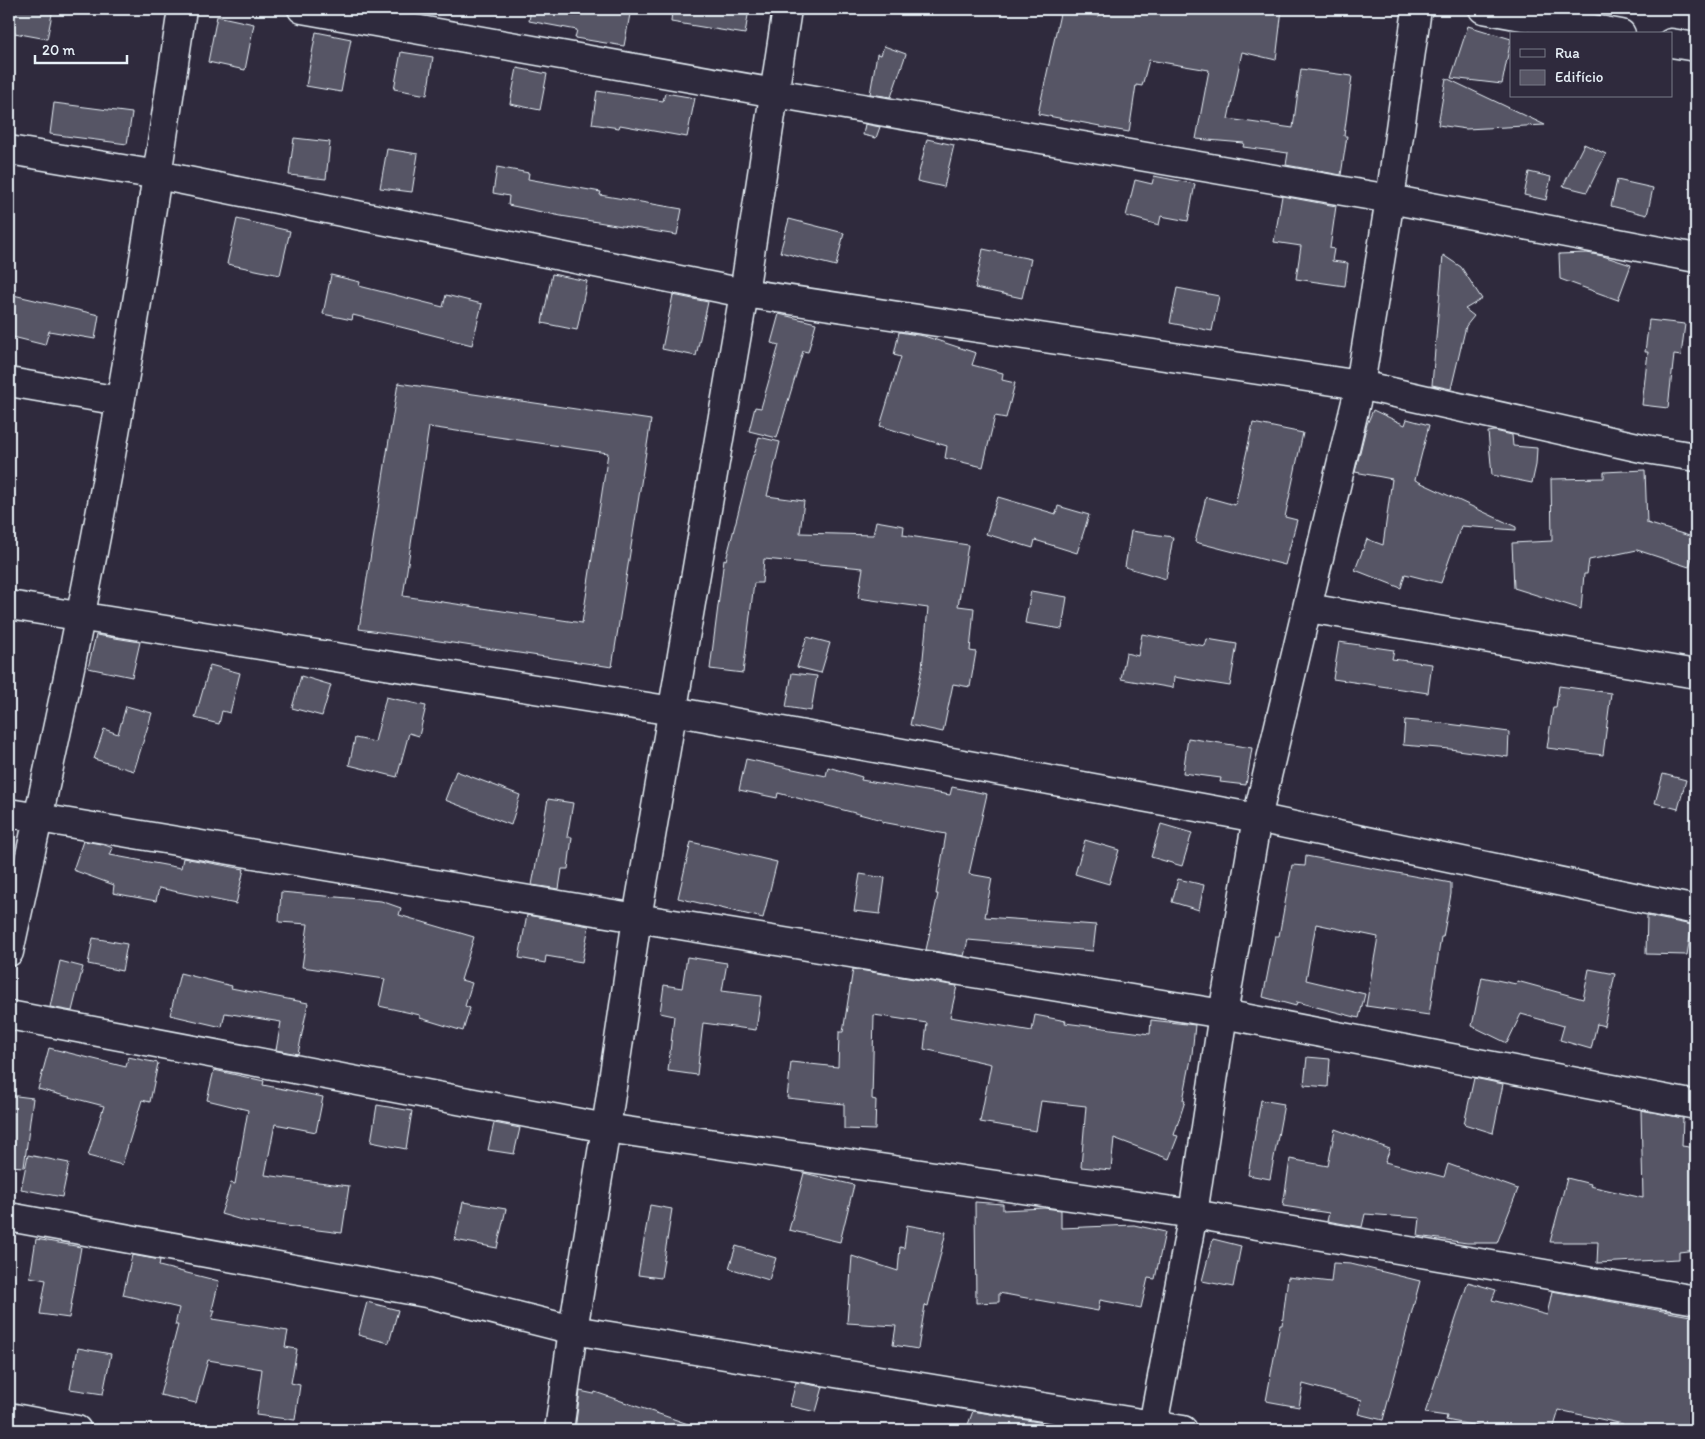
<svg xmlns="http://www.w3.org/2000/svg" width="1705" height="1439" viewBox="0 0 1705 1439" font-family="Itim,sans-serif">
<style>
.building{fill:#575565;stroke:#e8f1f8;fill-rule:evenodd}
.lines{fill:none;stroke-linecap:round;stroke-linejoin:round}
.street-casing{stroke:#e8f1f8;stroke-width:31}
.secondary-casing{stroke:#e8f1f8;stroke-width:31}
.street{stroke:#2f2a3d;stroke-width:28}
.secondary{stroke:#2f2a3d;stroke-width:28}
</style>
<rect width="100%" height="100%" fill="#2f2a3d"/>
<filter id="ink" filterUnits="userSpaceOnUse"><feTurbulence type="fractalNoise" baseFrequency=".02" numOctaves="2"/><feDisplacementMap in="SourceGraphic" scale="10" xChannelSelector="R" yChannelSelector="G"/><feConvolveMatrix kernelMatrix="1 2 1 2 8 2 1 2 1" color-interpolation-filters="sRGB"/></filter>
<g filter="url(#ink)">
<g class="building">
<path d="M9 9H53L47 39 9 32Z"/>
<path d="M531 9H631L624 46 575 38 577 30 529 21Z"/>
<path d="M672 9H749L745 34 671 22Z"/>
<path d="M1061 9 1099 16V9H1282L1276 60 1242 52 1228 119 1293 128 1301 69 1352 76 1344 136H1347L1341 175 1286 165 1288 153 1243 147 1244 143 1196 139 1209 70 1149 60 1142 86 1136 85 1129 132 1100 127V126L1038 114Z"/>
<path d="M217 16 254 24 245 70 208 62Z"/>
<path d="M1468 26 1511 39 1502 84 1451 78Z"/>
<path d="M316 32 351 39 341 92 306 86Z"/>
<path d="M884 46 906 54 891 97 870 94 877 54 881 55Z"/>
<path d="M401 52 433 57 427 95 394 89Z"/>
<path d="M517 68 547 74 540 110 510 104Z"/>
<path d="M1446 78 1545 125 1466 129 1438 125Z"/>
<path d="M597 91 663 101 665 93 695 98 687 137 620 125 619 128 592 124Z"/>
<path d="M54 103 132 113 127 144 50 134Z"/>
<path d="M865 124 880 127 876 138 863 135Z"/>
<path d="M294 138 330 142 326 179 289 175Z"/>
<path d="M927 139 954 145 944 187 917 181Z"/>
<path d="M1584 144 1606 154 1587 192 1563 186Z"/>
<path d="M387 149 418 154 412 192 380 188Z"/>
<path d="M497 167 529 173 528 179 601 192 600 195 682 209 677 235 561 216 508 205 509 196 493 193Z"/>
<path d="M1529 172 1551 177 1546 200 1524 195Z"/>
<path d="M1154 176 1195 184 1188 221 1161 216 1159 225 1126 216 1135 180 1152 184Z"/>
<path d="M1617 180 1653 188 1647 215 1611 206Z"/>
<path d="M1282 196 1336 206 1330 248 1334 249 1332 261 1348 263 1345 286 1296 279 1301 246 1274 242Z"/>
<path d="M237 219 290 231 280 275 227 264Z"/>
<path d="M789 219 844 233 836 266 780 252Z"/>
<path d="M983 249 1031 259 1022 298 975 288Z"/>
<path d="M1587 253 1603 256 1631 265 1618 300 1560 279 1559 254Z"/>
<path d="M1443 255 1461 267 1482 299 1465 309 1474 316 1466 326 1451 389 1432 385Z"/>
<path d="M552 274 587 281 577 330 542 323Z"/>
<path d="M331 275 360 282 359 286 443 307 446 295 482 304 472 345 353 315 352 320 323 314Z"/>
<path d="M1177 288 1219 296 1212 331 1170 323Z"/>
<path d="M9 294 99 315 95 339 49 331 45 345 9 336Z"/>
<path d="M673 295 708 302 696 356 662 349Z"/>
<path d="M779 314 816 323 808 352 803 351 777 438 749 431 755 407 761 408 779 345 771 343Z"/>
<path d="M1649 320 1685 324 1681 356 1674 355 1668 408 1642 405 1648 352H1645Z"/>
<path d="M899 332 924 336 976 353 972 365 1003 373 1002 380 1015 383 1006 418 995 416 983 467 945 458 947 446 880 426 901 357 894 355Z"/>
<path d="M398 383 651 420 612 667 359 629ZM429 427 608 453 582 623 403 596Z"/>
<path d="M1373 410 1405 425 1407 419 1429 425 1415 480 1516 527V530L1461 526 1441 583 1405 574 1401 588 1355 570 1367 539 1383 545 1392 479 1355 472 1367 424Z"/>
<path d="M1253 423 1303 433 1285 517 1297 520 1285 565 1195 542 1206 497 1235 505Z"/>
<path d="M1495 431 1512 435 1513 446 1537 448 1536 465 1532 483 1492 475 1488 432Z"/>
<path d="M759 437 780 442 767 496 804 501 800 533 873 535 876 521 904 526 903 535 968 545 958 606 974 608 970 651 976 652 970 687 953 684 943 732 910 725 922 668 928 608 858 598 863 568 764 559 762 583H754L743 673 710 669 724 559 726 560 753 455H754Z"/>
<path d="M1645 470 1647 523 1696 538V545L1689 567 1637 550 1589 560 1587 574H1584L1581 609 1514 588 1512 543 1552 541 1551 479 1604 478V472Z"/>
<path d="M998 497 1056 514 1058 506 1089 515 1077 553 1035 540 1033 548 986 534Z"/>
<path d="M1131 531 1173 537 1166 579 1125 567Z"/>
<path d="M1031 591 1067 597 1062 629 1025 623Z"/>
<path d="M1142 634 1205 646 1207 639 1237 644 1230 686 1174 677 1173 688 1121 679 1126 653 1138 656Z"/>
<path d="M96 635 140 642 132 677 88 668Z"/>
<path d="M807 637 830 643 821 673 797 667Z"/>
<path d="M1339 642 1394 650 1392 659 1432 664 1428 693 1333 679Z"/>
<path d="M210 665 240 673 230 713 222 711 219 724 195 718Z"/>
<path d="M792 673 817 676 811 711 786 707Z"/>
<path d="M301 676 331 685 322 716 292 708Z"/>
<path d="M1559 686 1611 693 1603 755 1547 748 1553 707H1556Z"/>
<path d="M386 697 426 706 419 736 409 733 397 777 349 765 355 738 375 742Z"/>
<path d="M126 706 152 713 134 771 94 759 104 729 118 734Z"/>
<path d="M1405 720 1441 723 1509 732 1508 757 1450 749 1403 745Z"/>
<path d="M1188 738 1252 748 1246 785 1220 782 1221 778 1183 773Z"/>
<path d="M746 759 826 776 828 767 862 777 861 780 950 795 952 787 987 794 969 874 992 878 985 917 1096 925 1093 951 968 940 964 956 926 950 938 894H936L946 834 882 822V820L778 793 777 798 739 790Z"/>
<path d="M456 771 520 795 511 825 445 800Z"/>
<path d="M1663 774 1686 780 1678 809 1655 803Z"/>
<path d="M548 799 573 803 567 837H572L568 869H562L559 889 532 885Z"/>
<path d="M1161 824 1192 833 1182 866 1151 857Z"/>
<path d="M1085 840 1119 850 1109 884 1075 874Z"/>
<path d="M83 841 102 844 113 848 110 855 181 868 183 858 244 869 236 904 159 888 156 901 113 893 114 885 73 870Z"/>
<path d="M691 842 777 862 763 918 678 898Z"/>
<path d="M1306 856 1451 883V894L1443 937H1441L1429 1015 1366 1006 1378 937 1316 924 1306 980 1365 994 1359 1018 1297 1002 1296 1006 1263 997 1275 936H1279L1292 865 1305 866Z"/>
<path d="M860 874 885 878 880 914 854 911Z"/>
<path d="M1178 879 1204 885 1199 910 1172 902Z"/>
<path d="M281 892 381 901 401 908 399 915 474 937 461 980 472 983 465 1006 470 1008 463 1031 420 1018V1015L379 1006 385 979 302 967 308 924 279 922Z"/>
<path d="M527 915 589 926 582 962 546 956 545 963 519 958Z"/>
<path d="M1647 916 1692 925 1687 955 1646 954Z"/>
<path d="M93 938 127 944 122 971 88 964Z"/>
<path d="M687 957 727 963 722 991 761 996 756 1030 703 1023 697 1075 668 1071 674 1016 660 1013 664 985 682 988Z"/>
<path d="M60 961 83 967 72 1011 50 1007Z"/>
<path d="M853 969 957 986 950 1017 1032 1031 1035 1015 1066 1021 1065 1023 1150 1034 1151 1020 1195 1025 1192 1054 1183 1100 1185 1101 1174 1135 1178 1136 1169 1159 1114 1138 1111 1170 1081 1167 1086 1106 1041 1101 1036 1131 980 1122 991 1064 924 1049 927 1023 874 1015 872 1099 876 1100 875 1130 844 1129V1104L787 1098 791 1062 838 1067 839 1032H843Z"/>
<path d="M1589 969 1615 974 1604 1026 1597 1024 1591 1049 1560 1040 1564 1026 1521 1014 1507 1043 1472 1026 1482 977 1516 984 1517 981 1583 999Z"/>
<path d="M180 973 232 986 231 988 308 1003 298 1054 276 1050 281 1022 225 1013 222 1027 170 1015Z"/>
<path d="M49 1048 126 1067 128 1057 158 1063 150 1102 142 1100 122 1165 88 1156 104 1106 38 1089Z"/>
<path d="M1307 1057 1330 1059 1328 1087 1304 1085Z"/>
<path d="M214 1070 264 1081 263 1085 323 1097 316 1132 275 1124 265 1175 349 1186 342 1233 245 1221 221 1214 231 1183 235 1184 248 1110 207 1100Z"/>
<path d="M1474 1078 1503 1084 1493 1133 1464 1124Z"/>
<path d="M9 1095 33 1098 24 1167 9 1166Z"/>
<path d="M1261 1100 1284 1104 1270 1179 1248 1175Z"/>
<path d="M377 1105 412 1111 406 1149 371 1142Z"/>
<path d="M1641 1110 1683 1118 1682 1146 1696 1148V1250L1679 1252V1259L1597 1263 1598 1242H1550L1567 1178 1591 1184 1590 1186 1643 1198Z"/>
<path d="M494 1123 520 1128 514 1154 488 1150Z"/>
<path d="M1335 1129 1390 1149 1385 1162 1444 1177 1448 1164 1518 1189 1497 1243H1467L1418 1236 1420 1218 1365 1214 1362 1227 1327 1221 1329 1213 1283 1206 1290 1159 1328 1166Z"/>
<path d="M28 1155 69 1163 62 1197 21 1189Z"/>
<path d="M804 1173 854 1185 840 1242 789 1230Z"/>
<path d="M463 1202 506 1209 497 1248 455 1240Z"/>
<path d="M975 1202 1003 1204V1210L1044 1208 1061 1210V1228L1134 1225 1165 1232 1155 1279 1148 1278 1141 1308 1100 1300 1098 1311 999 1293V1302L976 1303Z"/>
<path d="M650 1205 672 1209 661 1278 638 1275Z"/>
<path d="M907 1225 946 1232 928 1306 925 1305 918 1349 893 1345 896 1326 847 1323 852 1256 898 1271 900 1247 904 1248Z"/>
<path d="M36 1239 81 1247 69 1318 40 1314 46 1280 30 1277Z"/>
<path d="M1213 1239 1241 1246 1233 1287 1202 1281Z"/>
<path d="M736 1246 776 1258 769 1280 729 1268Z"/>
<path d="M132 1255 160 1260 159 1266 219 1281 212 1310H215L212 1319 288 1331 285 1347 297 1349 291 1383 300 1385 295 1420 256 1415 262 1369 208 1360 196 1403 160 1395 178 1325H175L179 1308 123 1295Z"/>
<path d="M1333 1263 1351 1264 1420 1281 1383 1420 1358 1414 1362 1400 1303 1384 1299 1407 1266 1401 1280 1325H1282L1288 1277 1331 1282Z"/>
<path d="M1468 1282 1496 1290 1492 1300 1547 1315 1552 1291 1696 1317V1430H1621L1623 1424 1559 1410 1553 1430H1498L1446 1420 1447 1416 1425 1413Z"/>
<path d="M367 1302 398 1310 389 1343 358 1335Z"/>
<path d="M78 1348 111 1354 103 1394 70 1389Z"/>
<path d="M796 1382 823 1387 816 1412 790 1406Z"/>
<path d="M580 1391 594 1394 595 1392 694 1426V1430H575Z"/>
<path d="M973 1411 1050 1424 1053 1425V1430H966Z"/>
</g>
<g class="lines">
<defs>
<g id="street">
<path d="M302 9 775 93 1390 199 1696 258"/>
<path d="M1483 9 1621 34"/>
<path d="M1671 43 1696 47"/>
<path d="M9 150 158 175 744 293 1360 385 1646 449 1696 457"/>
<path d="M9 382 120 401"/>
<path d="M9 605 673 711 1257 818 1696 910"/>
<path d="M1308 608 1696 674"/>
<path d="M9 813 637 918 1223 1014 1696 1105"/>
<path d="M9 952C33 841 58 729 80 618 121 416 152 212 182 9"/>
<path d="M9 1015 606 1128 1193 1214 1696 1300"/>
<path d="M9 1217 426 1293 573 1330 1183 1430"/>
<path d="M9 1417 77 1430"/>
<path d="M1152 1430 1193 1214 1223 1014 1257 818 1360 385 1390 199 1417 9"/>
</g>
<path id="secondary" d="M559 1430 573 1330 606 1128 637 918 744 293 787 9"/>
</defs>
<use href="#street" class="street-casing"/>
<use href="#secondary" class="secondary-casing"/>
<use href="#street" class="street"/>
<use href="#secondary" class="secondary"/>
</g>
</g>
<rect width="1705" height="1439" fill="none" stroke="#2f2a3d" stroke-width="30"/>
<rect x="15" y="15" width="1675" height="1409" fill="none" stroke="#e8f1f8" stroke-width="2" filter="url(#ink)"/>
<rect x="1510" y="32" width="162" height="65" fill="#2f2a3d" stroke="#797a88"/>
<rect x="1520" y="49" width="25" height="8" fill="#2f2a3d" stroke="#797a88"/>
<text x="1555" y="58" font-size="15" fill="#e8f1f8">Rua</text>
<rect x="1520" y="70" width="25" height="15" fill="#575565" stroke="#797a88"/>
<text x="1555" y="82" font-size="15" fill="#e8f1f8">Edifício</text>
<path d="M35 55v8h92v-8" fill="none" stroke="#e8f1f8" stroke-width="2.5"/>
<text x="42" y="55" font-size="15" fill="#e8f1f8" stroke="#2f2a3d" stroke-width="4" paint-order="stroke">20 m</text>
</svg>
